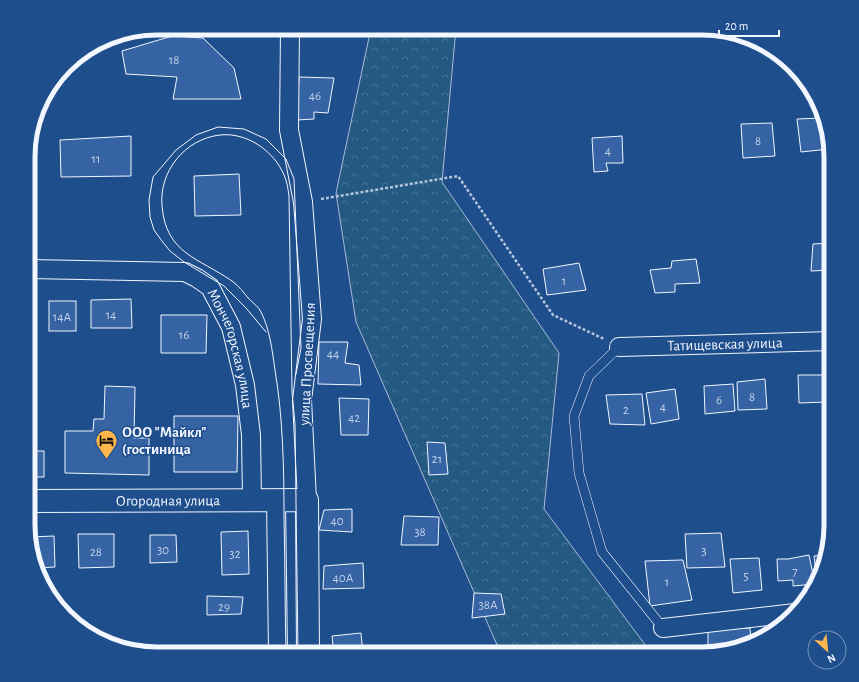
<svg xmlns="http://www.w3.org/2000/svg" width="859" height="682" viewBox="0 0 859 682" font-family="'Alegreya Sans',sans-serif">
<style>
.forest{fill:url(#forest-crowns);stroke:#a8bbd7}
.building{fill:#3563a3;stroke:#f2f6ff}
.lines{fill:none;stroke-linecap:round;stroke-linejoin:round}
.service-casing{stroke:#f2f6ff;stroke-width:10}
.minor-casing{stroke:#f2f6ff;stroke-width:20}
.tertiary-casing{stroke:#f2f6ff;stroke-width:24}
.path{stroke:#b3c4dc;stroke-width:2.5;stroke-dasharray:3 2;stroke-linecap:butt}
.service{stroke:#1f4e8c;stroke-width:9}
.minor{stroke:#1f4e8c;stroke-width:18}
.tertiary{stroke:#1f4e8c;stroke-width:22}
.tram{stroke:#f2f6ff;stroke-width:1}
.labels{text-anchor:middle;stroke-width:3;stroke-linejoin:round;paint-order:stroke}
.number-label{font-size:13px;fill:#c3d1e8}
.street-label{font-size:15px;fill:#f2f6ff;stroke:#1f4e8c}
.poi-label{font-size:15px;font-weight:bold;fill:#f2f6ff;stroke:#1f4e8c;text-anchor:start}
.rim{fill:none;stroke:#f2f6ff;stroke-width:5}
</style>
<defs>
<pattern id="forest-crowns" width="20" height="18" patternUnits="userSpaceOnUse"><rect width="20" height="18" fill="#245a82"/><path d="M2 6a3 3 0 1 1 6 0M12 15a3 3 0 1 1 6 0" fill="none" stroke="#447295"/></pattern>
</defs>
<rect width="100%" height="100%" fill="#1f4e8c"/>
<path class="forest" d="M371 28H456L442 182 559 353 544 509 652 654H501L356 322 336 193Z"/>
<g class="building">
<path d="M172 36 203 38 234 68 241 99H173L177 77 126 74 122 51Z"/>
<path d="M68 66V75H60Z"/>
<path d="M299 77 334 78 328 113 314 112V119L297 120Z"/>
<path d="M822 118 829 149 801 152 797 119Z"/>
<path d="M772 123 775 156 743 158 741 124Z"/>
<path d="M131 136V176L61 177 60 140Z"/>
<path d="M622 136 623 163H606L608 171 594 172 592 138Z"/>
<path d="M239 174 241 215 195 216 194 176Z"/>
<path d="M831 243V270L811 271 813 244Z"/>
<path d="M696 259 700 283 675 284V292L655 293 650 270 671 268 672 261Z"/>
<path d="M579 263 586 290 547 295 543 269Z"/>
<path d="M131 299 132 328H91V300Z"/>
<rect x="49" y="301" width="27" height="30"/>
<path d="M161 315H207L206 353H161Z"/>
<path d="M319 342H348L345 363 359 365 361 385 318 384Z"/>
<path d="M829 372H831V403Z"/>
<path d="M798 375H826L827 402 799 403Z"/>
<path d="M765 379 767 409 738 410 737 382Z"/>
<path d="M733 384 735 411 705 414 704 386Z"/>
<path d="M105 386 135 387 134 438H149V475L65 473V431H93L94 419H104Z"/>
<path d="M675 389 679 419 651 424 646 393Z"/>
<path d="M642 394 645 425 610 424 606 395Z"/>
<path d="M339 398 369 399 368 435H341Z"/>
<path d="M174 416H238L237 472H174Z"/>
<path d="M427 442 445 443 448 474 429 475Z"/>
<rect x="28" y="451" width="16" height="26"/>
<path d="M352 509V532L319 530 324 510Z"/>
<path d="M404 516 439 517 438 545H401Z"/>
<path d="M248 531 249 574 222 575 221 532Z"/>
<path d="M721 533 725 567 687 568 685 534Z"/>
<path d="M78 534H114V567L79 568Z"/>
<path d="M150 535H176L177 562 150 563Z"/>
<path d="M54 536 55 567 37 568 29 537Z"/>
<path d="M809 555 815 584 793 586V580L778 581 777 559H788Z"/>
<path d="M825 555 821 574 817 581 814 556Z"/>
<path d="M759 558 762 590 733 593 730 559Z"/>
<path d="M683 560 692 600 650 606 645 561Z"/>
<path d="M363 563 364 588 323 589 324 566Z"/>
<path d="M474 593 501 594 505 614 472 618Z"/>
<path d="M207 596 243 597 241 614 207 615Z"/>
<path d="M750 628 751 644 708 653V630Z"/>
<path d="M361 633 363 654H334L332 636Z"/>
</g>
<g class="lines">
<defs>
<path id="service" d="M619 347 589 376 574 416 579 473 602 552 663 628"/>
<g id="minor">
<path d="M290 28 289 130 303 202 312 319 302 400 307 500"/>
<path id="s1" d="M29 269 185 272 197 278 210 287 231 327 245 385 251 435 252 500"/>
<path id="s2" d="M619 347 831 341"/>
<path d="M276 500 278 654"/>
<path d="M663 628 795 613"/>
</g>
<g id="tertiary">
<path id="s3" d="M28 501 307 500 308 654"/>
</g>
</defs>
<use href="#service" class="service-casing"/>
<use href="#minor" class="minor-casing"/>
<use href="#tertiary" class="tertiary-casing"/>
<path class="path" d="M321 199 458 176 553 315 604 339"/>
<use href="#service" class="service"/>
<use href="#minor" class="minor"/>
<use href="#tertiary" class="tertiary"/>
<g class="tram">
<path d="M266 332 246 308 224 286 184 262 170 251 162 241 154 230 150 217 149 200 153 177 176 150 196 135 218 127 244 129 266 139 286 159 294 179 301 348 296 374"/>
<path d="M286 654C285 608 285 562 284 517 284 468 283 418 275 370 272 350 270 330 261 312 259 307 253 303 249 299 244 293 239 286 232 281 199 258 166 254 162 206 159 171 185 139 220 135 247 132 274 151 284 175 287 181 288 189 289 196L292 392 295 424 298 654"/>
</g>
</g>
<defs>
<symbol id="hotel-pin" viewBox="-11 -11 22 30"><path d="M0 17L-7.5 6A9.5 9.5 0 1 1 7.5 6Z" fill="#ffb74d" stroke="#1f4e8c"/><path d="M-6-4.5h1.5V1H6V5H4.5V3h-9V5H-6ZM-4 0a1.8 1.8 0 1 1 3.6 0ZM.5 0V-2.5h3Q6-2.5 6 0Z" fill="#111"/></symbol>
</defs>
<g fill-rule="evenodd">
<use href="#hotel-pin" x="94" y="428" width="25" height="34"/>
</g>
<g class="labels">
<g class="number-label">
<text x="174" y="64">18</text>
<text x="315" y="100">46</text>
<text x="758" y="145">8</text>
<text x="608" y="155">4</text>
<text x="96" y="163">11</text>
<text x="564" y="285">1</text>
<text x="111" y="319">14</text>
<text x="62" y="321">14А</text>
<text x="184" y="339">16</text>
<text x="333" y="358">44</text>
<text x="752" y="401">8</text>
<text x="719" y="404">6</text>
<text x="663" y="411">4</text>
<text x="626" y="414">2</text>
<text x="354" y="422">42</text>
<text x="437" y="463">21</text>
<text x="337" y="525">40</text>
<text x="420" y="536">38</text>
<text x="163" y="554">30</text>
<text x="704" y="555">3</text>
<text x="96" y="556">28</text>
<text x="235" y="558">32</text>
<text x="795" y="575">7</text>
<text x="746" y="580">5</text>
<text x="343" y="582">40А</text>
<text x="667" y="586">1</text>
<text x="488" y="609">38А</text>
<text x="224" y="611">29</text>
</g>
<g class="street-label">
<text dy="5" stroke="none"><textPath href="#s2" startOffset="106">Татищевская улица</textPath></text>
<text dy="5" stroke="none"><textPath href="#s1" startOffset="251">Мончегорская улица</textPath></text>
<text transform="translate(307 364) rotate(-87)" y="5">улица Просвещения</text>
<text dy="5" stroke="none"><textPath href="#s3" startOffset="140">Огородная улица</textPath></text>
</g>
<g class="poi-label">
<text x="122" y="437">ООО "Майкл"<tspan x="122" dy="17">(гостиница</tspan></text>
</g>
</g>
<path d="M0 0H859V682H0ZM157 35H702A122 122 0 0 1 824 157V525A122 122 0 0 1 702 647H157A122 122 0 0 1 35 525V157A122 122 0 0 1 157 35Z" fill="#1f4e8c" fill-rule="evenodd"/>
<path class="rim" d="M157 35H702A122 122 0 0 1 824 157V525A122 122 0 0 1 702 647H157A122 122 0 0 1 35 525V157A122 122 0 0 1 157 35Z"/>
<g transform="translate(827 650) rotate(153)"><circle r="19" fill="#1f4e8c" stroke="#7391ba"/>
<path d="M0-3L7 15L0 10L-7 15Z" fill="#ffb74d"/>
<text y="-6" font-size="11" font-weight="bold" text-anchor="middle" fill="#f2f6ff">N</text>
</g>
<path d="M719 30v6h60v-6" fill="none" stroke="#f2f6ff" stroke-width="2"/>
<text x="725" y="30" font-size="12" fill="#f2f6ff" stroke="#1f4e8c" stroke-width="3" paint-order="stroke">20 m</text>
</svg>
